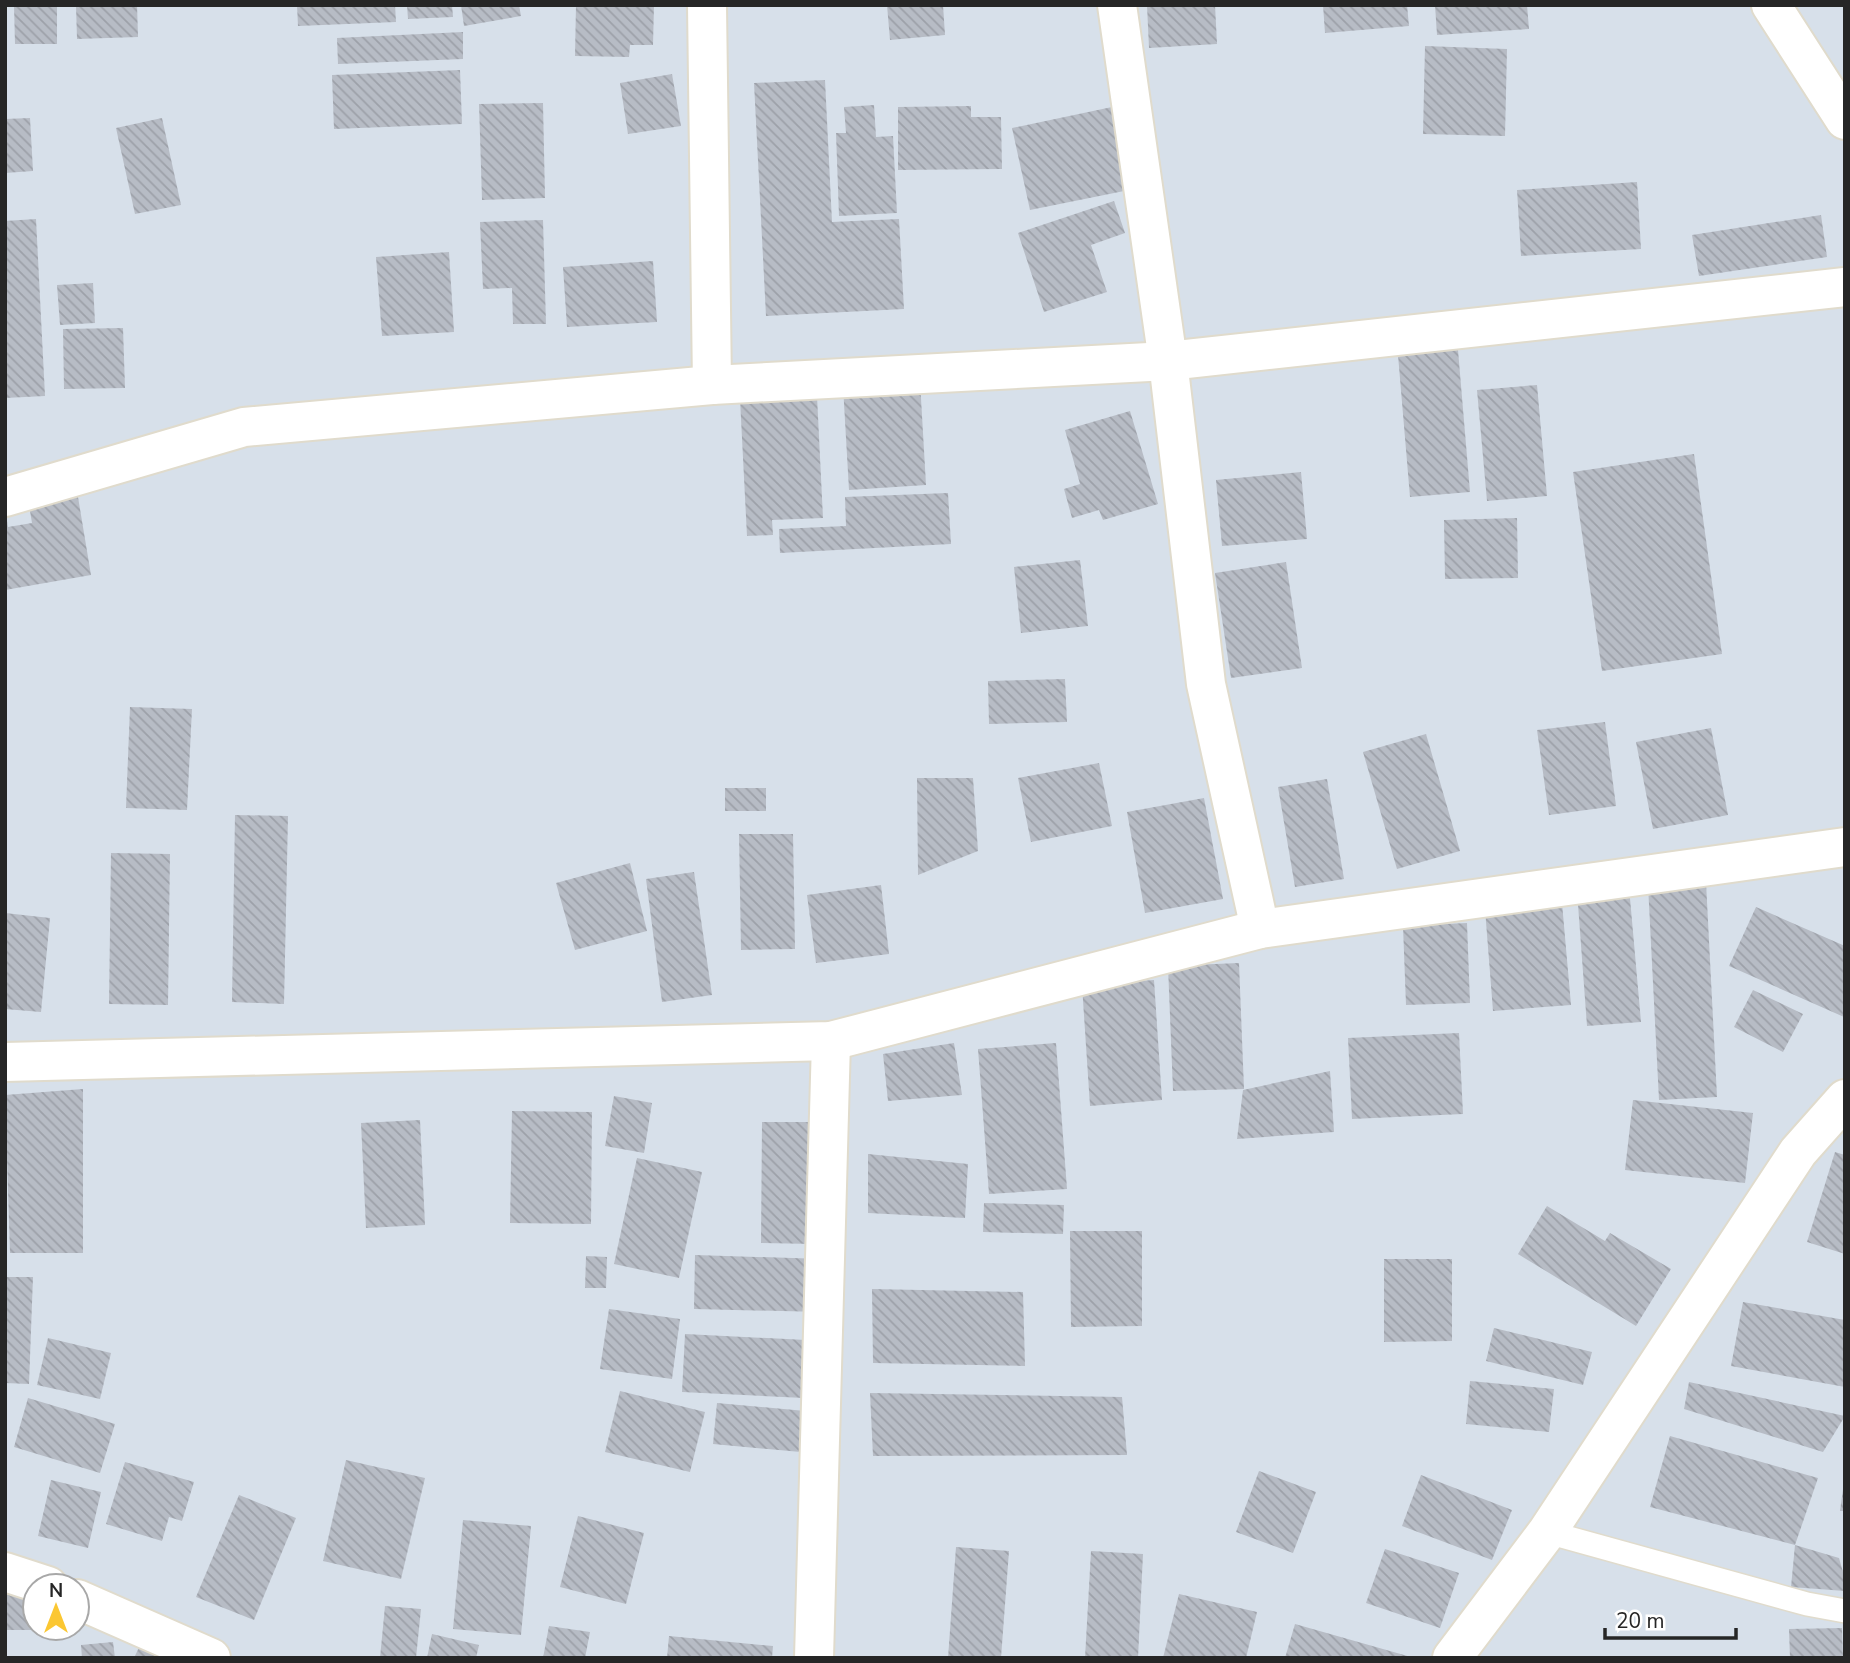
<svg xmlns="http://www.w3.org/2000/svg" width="1850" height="1663" viewBox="0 0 1850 1663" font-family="'Nunito Sans',sans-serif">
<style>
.building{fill:url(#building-back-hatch)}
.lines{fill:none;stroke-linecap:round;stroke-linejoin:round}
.service-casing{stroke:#e0dbcc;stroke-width:26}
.minor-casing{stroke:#e0dbcc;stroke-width:42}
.service{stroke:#fff;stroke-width:23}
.minor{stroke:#fff;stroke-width:38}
</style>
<defs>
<pattern id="building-back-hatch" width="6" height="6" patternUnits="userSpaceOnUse" patternTransform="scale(1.75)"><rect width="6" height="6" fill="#b7bcc5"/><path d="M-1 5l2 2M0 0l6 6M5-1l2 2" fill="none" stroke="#9da1a9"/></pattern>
</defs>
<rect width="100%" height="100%" fill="#d7e0ea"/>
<g class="building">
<path d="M14 5H57V44H15Z"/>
<path d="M76 5H137L138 37 77 39Z"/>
<path d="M297 5H395L396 22 298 26Z"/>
<path d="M407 5H452L453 17 408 19Z"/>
<path d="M461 5H519L521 16 464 26Z"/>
<path d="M576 5H654L653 45H630L629 57 575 56Z"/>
<path d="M887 5H943L945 35 890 40Z"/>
<path d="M1147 5H1215L1217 44 1149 48Z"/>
<path d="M1323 5H1407L1409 26 1325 33Z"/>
<path d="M1435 5H1527L1529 29 1437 35Z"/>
<path d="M463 32V59L338 64 337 38Z"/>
<path d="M1425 46 1507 49 1505 136 1423 134Z"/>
<path d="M460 70 462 124 334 129 332 75Z"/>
<path d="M672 74 681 126 628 134 620 83Z"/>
<path d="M825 80 832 222 899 219 904 309 766 316 754 83Z"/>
<path d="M543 103 545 198 482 200 479 104Z"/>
<path d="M874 105 876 137 893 136 897 213 839 216 836 133H846L844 107Z"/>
<path d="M971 106V117H1001L1002 169 898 170V107Z"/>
<path d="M1112 107 1129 190 1030 210 1012 128Z"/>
<path d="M30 118 33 171 5 173V119Z"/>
<path d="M162 118 181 205 135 214 116 128Z"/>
<path d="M1637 182 1641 249 1521 256 1517 190Z"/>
<path d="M1114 201 1125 233 1091 245 1107 292 1044 312 1018 233Z"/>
<path d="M1821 215 1827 257 1699 276 1692 235Z"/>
<path d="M36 219 45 396 5 398V221Z"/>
<path d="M543 220 546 324H513L512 288 483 289 480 222Z"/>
<path d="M449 252 454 332 382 336 376 257Z"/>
<path d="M653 261 657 322 567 327 563 267Z"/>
<path d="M93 283 95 323 60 325 57 285Z"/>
<path d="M123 328 125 388 64 389 63 329Z"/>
<path d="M1458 350 1470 492 1410 497 1398 355Z"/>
<path d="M920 381 926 485 849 490 843 386Z"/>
<path d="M1537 385 1547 496 1487 501 1477 390Z"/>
<path d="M817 396 823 518 772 520 773 535 747 536 740 399Z"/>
<path d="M1130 411 1158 504 1103 520 1099 510 1072 518 1064 489 1080 484 1065 430Z"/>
<path d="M1694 454 1722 654 1602 671 1573 472Z"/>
<path d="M1301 472 1307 539 1222 546 1216 480Z"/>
<path d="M77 491 91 575 5 590V521H7L8 527 32 523 28 499Z"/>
<path d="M948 493 951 544 780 553 779 529 846 526 845 497Z"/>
<path d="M1517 518 1518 578 1445 579 1444 520Z"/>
<path d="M1080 560 1088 626 1021 633 1014 567Z"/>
<path d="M1286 562 1302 668 1231 678 1215 573Z"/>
<path d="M1065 679 1067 722 989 724 988 681Z"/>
<path d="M130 707 192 709 187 810 126 808Z"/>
<path d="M1605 722 1616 806 1549 815 1537 730Z"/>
<path d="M1711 728 1728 815 1653 829 1636 742Z"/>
<path d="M1426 734 1460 851 1397 869 1363 752Z"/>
<path d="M1099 763 1112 826 1031 842 1018 778Z"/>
<path d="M917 778H973L978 851 918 875Z"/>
<path d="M1327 779 1344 879 1295 887 1278 787Z"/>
<rect x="725" y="788" width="41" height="23"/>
<path d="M1204 798 1223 899 1145 913 1127 812Z"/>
<path d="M235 815 288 816 284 1004 232 1002Z"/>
<path d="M739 834H793L795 949 741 950Z"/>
<path d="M111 853 170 854 168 1005 109 1004Z"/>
<path d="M630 863 647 931 575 950 556 883Z"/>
<path d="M694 872 712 995 662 1002 646 879Z"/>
<path d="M1706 882 1717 1097 1659 1100 1648 885Z"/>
<path d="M881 885 889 954 816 963 807 895Z"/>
<path d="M1629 887 1641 1022 1587 1026 1577 891Z"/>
<path d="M1562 903 1571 1005 1493 1011 1485 909Z"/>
<path d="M1756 907 1845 946 1844 1017 1729 966Z"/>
<path d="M5 913 50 918 41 1012 5 1009Z"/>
<path d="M1467 923 1470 1003 1406 1005 1403 926Z"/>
<path d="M1239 963 1244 1089 1173 1091 1168 966Z"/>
<path d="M1154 980 1162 1100 1090 1106 1082 985Z"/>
<path d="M1753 990 1803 1014 1783 1052 1734 1027Z"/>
<path d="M1459 1033 1463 1114 1352 1119 1348 1038Z"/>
<path d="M954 1043 962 1095 888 1101 883 1054Z"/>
<path d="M1056 1043 1067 1189 989 1194 978 1049Z"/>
<path d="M1330 1071 1334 1132 1237 1139 1243 1090Z"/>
<path d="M83 1089V1253H10L5 1095Z"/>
<path d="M614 1096 652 1103 644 1153 605 1146Z"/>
<path d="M1633 1100 1753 1113 1745 1183 1625 1170Z"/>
<path d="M512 1111 592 1112 591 1224 510 1223Z"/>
<path d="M420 1120 425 1225 366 1228 361 1123Z"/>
<path d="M762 1122H814V1244L761 1243Z"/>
<path d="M1835 1152 1845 1155V1254L1807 1242Z"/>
<path d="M868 1154 968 1164 965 1218 868 1213Z"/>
<path d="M637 1158 702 1172 679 1278 614 1264Z"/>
<path d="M984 1203 1064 1205 1063 1234 983 1232Z"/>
<path d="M1547 1206 1605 1241 1610 1233 1671 1269 1636 1326 1518 1254Z"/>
<path d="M1070 1231H1142V1326L1071 1327Z"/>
<path d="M695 1255 823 1259 822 1312 694 1309Z"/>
<path d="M586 1256 607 1257 606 1288H585Z"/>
<path d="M1384 1259H1452V1341L1384 1342Z"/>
<path d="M5 1277H33L29 1384 5 1383Z"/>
<path d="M872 1289 1023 1292 1025 1366 873 1363Z"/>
<path d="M1743 1302 1845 1320V1387L1731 1366Z"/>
<path d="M609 1309 680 1319 672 1379 600 1369Z"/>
<path d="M1494 1328 1592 1352 1583 1385 1486 1361Z"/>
<path d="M685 1334 806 1340 804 1398 682 1392Z"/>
<path d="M48 1338 111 1353 100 1399 37 1385Z"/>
<path d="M1470 1381 1554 1389 1549 1432 1466 1424Z"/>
<path d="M1689 1382 1845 1416 1823 1452 1684 1409Z"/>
<path d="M620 1391 705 1412 690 1472 605 1452Z"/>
<path d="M870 1393 1122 1397 1127 1455 873 1456Z"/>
<path d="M28 1398 115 1424 100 1473 14 1447Z"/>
<path d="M717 1403 816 1412 812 1453 713 1444Z"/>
<path d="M1670 1436 1818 1478 1795 1545 1650 1507Z"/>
<path d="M346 1460 425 1478 401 1579 323 1561Z"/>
<path d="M125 1462 194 1482 182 1521 169 1517 162 1541 106 1524Z"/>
<path d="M1259 1471 1316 1492 1293 1553 1236 1532Z"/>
<path d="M1421 1475 1512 1510 1492 1560 1402 1526Z"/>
<path d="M51 1480 101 1492 88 1548 38 1536Z"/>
<path d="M1843 1489H1845V1511H1840Z"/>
<path d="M239 1495 296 1518 254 1620 196 1597Z"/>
<path d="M578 1516 644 1533 626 1604 560 1587Z"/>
<path d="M463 1520 531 1526 521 1635 453 1629Z"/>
<path d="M1795 1545 1839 1558 1845 1579V1591L1791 1587Z"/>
<path d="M956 1547 1009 1551 1001 1658H948Z"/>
<path d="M1385 1549 1459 1573 1440 1628 1366 1603Z"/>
<path d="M1091 1551 1143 1554 1138 1658H1085Z"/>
<path d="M5 1582 29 1590 35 1616V1630H5Z"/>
<path d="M1179 1594 1257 1612 1246 1658H1163Z"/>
<path d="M385 1606 421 1609 416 1658H380Z"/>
<path d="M1295 1624 1411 1657V1658H1285Z"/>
<path d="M549 1626 590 1632 585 1658H543Z"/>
<path d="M1842 1628 1843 1658H1790L1789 1629Z"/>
<path d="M432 1634 479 1645 476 1658H427Z"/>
<path d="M669 1636 773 1646 772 1658H667Z"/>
<path d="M142 1641 188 1658H134Z"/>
<path d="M113 1642 115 1658H82L81 1645Z"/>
</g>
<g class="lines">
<defs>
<path id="service" d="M1547 1532 1807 1604 1845 1611"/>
<g id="minor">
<path d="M707 5 712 385"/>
<path d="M1117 5 1168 361 1206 684 1260 929"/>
<path d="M1771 5 1845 120"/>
<path d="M5 497 244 427 712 385 1168 361 1845 287"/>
<path d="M5 1062 831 1041 1260 929 1845 847"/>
<path d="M5 1572 48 1586"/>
<path d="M77 1599 211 1658"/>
<path d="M814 1658 831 1041"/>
<path d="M1452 1658 1547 1532 1798 1152 1845 1099"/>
</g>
</defs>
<use href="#service" class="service-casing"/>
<use href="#minor" class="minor-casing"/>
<use href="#service" class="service"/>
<use href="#minor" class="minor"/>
</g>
<rect width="1850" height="1663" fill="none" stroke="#262626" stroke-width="14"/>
<g transform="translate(56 1607)"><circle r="33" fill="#ffffff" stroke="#a8a8a8" stroke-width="2"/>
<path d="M0-5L12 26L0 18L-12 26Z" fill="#fbc732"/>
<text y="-10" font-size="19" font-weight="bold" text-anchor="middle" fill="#262626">N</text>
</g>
<path d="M1605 1628v10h131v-10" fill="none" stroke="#262626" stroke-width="3.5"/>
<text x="1616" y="1628" font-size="21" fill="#262626" stroke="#ffffff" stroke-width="5" paint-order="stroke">20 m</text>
</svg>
